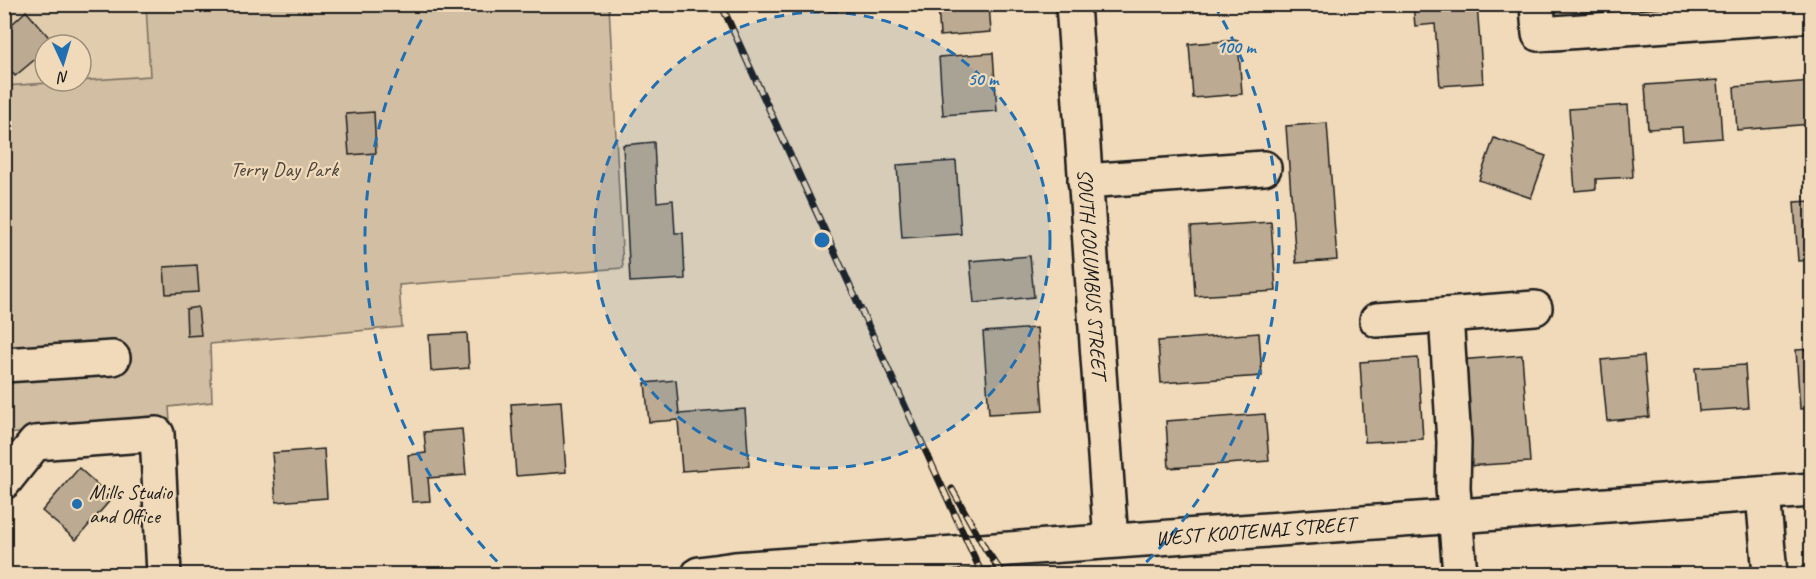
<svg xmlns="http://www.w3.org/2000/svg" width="1816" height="579" viewBox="0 0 1816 579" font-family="Caveat,sans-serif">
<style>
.built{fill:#e1ccad}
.green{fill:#d2bea2;stroke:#776d5f;stroke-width:1.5}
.building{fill:#bcab92;stroke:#1c1c1c;stroke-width:1.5}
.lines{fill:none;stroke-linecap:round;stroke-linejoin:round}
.minor-casing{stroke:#1c1c1c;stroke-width:38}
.major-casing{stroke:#1c1c1c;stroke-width:38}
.minor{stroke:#f1dab9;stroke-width:33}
.major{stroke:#f1dab9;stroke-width:33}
.rail-casing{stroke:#1c1c1c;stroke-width:7}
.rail{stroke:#f1dab9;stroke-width:4.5;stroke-dasharray:14;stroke-linecap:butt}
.ring{fill:none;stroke:#1f6fb2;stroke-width:3;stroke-dasharray:10 8}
.poi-dot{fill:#1f6fb2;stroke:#f1dab9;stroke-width:2}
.labels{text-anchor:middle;stroke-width:4.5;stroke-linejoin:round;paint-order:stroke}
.park-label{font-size:21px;fill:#4a443e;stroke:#f1dab9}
.street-label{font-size:21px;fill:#1c1c1c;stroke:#f1dab9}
.poi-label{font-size:21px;fill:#1c1c1c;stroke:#f1dab9;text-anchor:start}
.centre{fill:#1f6fb2;stroke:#f1dab9;stroke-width:3}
.ring-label{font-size:18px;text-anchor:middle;font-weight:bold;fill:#1f6fb2;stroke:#f1dab9;stroke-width:4.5;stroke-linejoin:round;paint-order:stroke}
</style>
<rect width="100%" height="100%" fill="#f1dab9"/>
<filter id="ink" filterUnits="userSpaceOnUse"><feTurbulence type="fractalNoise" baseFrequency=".0167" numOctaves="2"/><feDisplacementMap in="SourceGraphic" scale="12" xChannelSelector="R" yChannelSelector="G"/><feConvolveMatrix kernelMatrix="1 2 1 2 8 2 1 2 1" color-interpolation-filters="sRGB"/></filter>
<g filter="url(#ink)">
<path class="built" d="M5 5H146L150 76 81 81V45H45V81H74L5 86Z"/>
<path class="green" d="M146 5H609L623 268 399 285 402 327 210 344 212 402 169 407 170 422 5 434V86L150 76Z"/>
<g class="building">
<path d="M938 4H989L991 32 940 36Z"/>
<path d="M1413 4H1477L1483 83 1440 86 1435 24 1415 26Z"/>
<path d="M26 11 54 43 45 45V51L15 76 4 63V18L11 25Z"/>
<path d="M1238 40 1242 94 1193 98 1189 44Z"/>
<path d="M993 53 997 111 943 115 939 57Z"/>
<path d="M1718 80 1722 138 1683 141 1682 127 1648 129 1645 85Z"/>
<path d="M1812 81V124L1737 130 1734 87Z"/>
<path d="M1628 105 1633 177 1596 179V189L1575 191 1569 109Z"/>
<path d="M374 112 376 153 349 155 346 114Z"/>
<path d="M1327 123 1337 260 1296 263 1286 126Z"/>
<path d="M1494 138 1546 156 1531 198 1479 180Z"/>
<path d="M654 142 657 202 673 200 675 233H683L685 279 630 282 623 145Z"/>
<path d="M956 161 961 234 902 238 897 165Z"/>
<path d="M1812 201V260L1798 261 1794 202Z"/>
<path d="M1271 222 1276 291 1195 296 1191 227Z"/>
<path d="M1030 256 1034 297 974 303 970 261Z"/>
<path d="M197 265 199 292 166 294 164 267Z"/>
<path d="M198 307 201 335 187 336 186 309Z"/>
<path d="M1037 328 1043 411 989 414 983 332Z"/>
<path d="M467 333 469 368 431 371 429 335Z"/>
<path d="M1259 333 1262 376 1161 383 1158 341Z"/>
<path d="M1812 349V408L1800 409 1796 350Z"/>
<path d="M1522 355 1530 462 1465 466 1458 360Z"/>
<path d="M1644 356 1649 417 1607 421 1601 360Z"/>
<path d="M1418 358 1423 439 1365 442 1360 362Z"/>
<path d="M1745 365 1748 408 1699 411 1695 368Z"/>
<path d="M676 380 679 414 745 409 749 466 682 471 678 420 649 422 645 383Z"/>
<path d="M561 401 566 472 516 476 511 404Z"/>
<path d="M1265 414 1269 461 1169 468 1166 421Z"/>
<path d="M462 429 466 475 428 478 430 501 412 502 408 455 426 453 424 432Z"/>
<path d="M324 449 327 498 276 502 272 453Z"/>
<path d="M79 468 112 498 76 540 42 511Z"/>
</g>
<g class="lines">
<defs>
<g id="minor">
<path id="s1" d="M1073 4 1111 541"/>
<path d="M1537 4 1539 34 1812 15"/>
<path d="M1085 181 1264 168"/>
<path d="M1446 315 1535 308"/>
<path d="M1377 320 1446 315 1454 442 1453 488 1460 574"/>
<path d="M4 365 113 358"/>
<path d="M4 482 35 443 157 434 164 574"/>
<path d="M1763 494 1770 574"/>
</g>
<g id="major">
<path id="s2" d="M699 574 735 569 1812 490"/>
</g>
</defs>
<use href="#minor" class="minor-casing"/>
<use href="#major" class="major-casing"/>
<use href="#minor" class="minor"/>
<use href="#major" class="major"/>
<defs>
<g id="rail">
<path d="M721 4 982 574"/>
<path d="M952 489 986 550 1003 574"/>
</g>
</defs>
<use href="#rail" class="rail-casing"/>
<use href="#rail" class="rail"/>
</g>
</g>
<circle cx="822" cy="240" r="228" fill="#1f6fb2" fill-opacity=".12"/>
<g class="ring">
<circle cx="822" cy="240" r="228"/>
<path d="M510 574A457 457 0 0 1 430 5M1214 5A457 457 0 0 1 1134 574"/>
</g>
<circle class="poi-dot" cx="77" cy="504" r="6"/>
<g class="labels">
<g class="park-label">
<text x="284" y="176">Terry Day Park</text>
</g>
<g class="street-label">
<text dy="7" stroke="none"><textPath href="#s1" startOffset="270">SOUTH COLUMBUS STREET</textPath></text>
<text dy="7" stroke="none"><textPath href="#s2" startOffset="558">WEST KOOTENAI STREET</textPath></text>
</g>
<g class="poi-label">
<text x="89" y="499">Mills Studio<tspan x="89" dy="24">and Office</tspan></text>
</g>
</g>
<circle cx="822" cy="240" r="9" class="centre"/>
<g class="ring-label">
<text x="1236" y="53">100 m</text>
<text x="983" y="85">50 m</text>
</g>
<rect width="1816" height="579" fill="none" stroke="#f1dab9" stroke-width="24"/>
<rect x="12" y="12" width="1792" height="555" fill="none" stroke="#1c1c1c" stroke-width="2" filter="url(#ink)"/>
<g transform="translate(63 63) rotate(176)"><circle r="28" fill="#f1dab9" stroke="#9c8e7a" stroke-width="1.5"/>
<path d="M0-4.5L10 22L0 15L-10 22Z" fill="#1f6fb2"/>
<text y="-9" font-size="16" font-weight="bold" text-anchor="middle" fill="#1c1c1c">N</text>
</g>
</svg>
